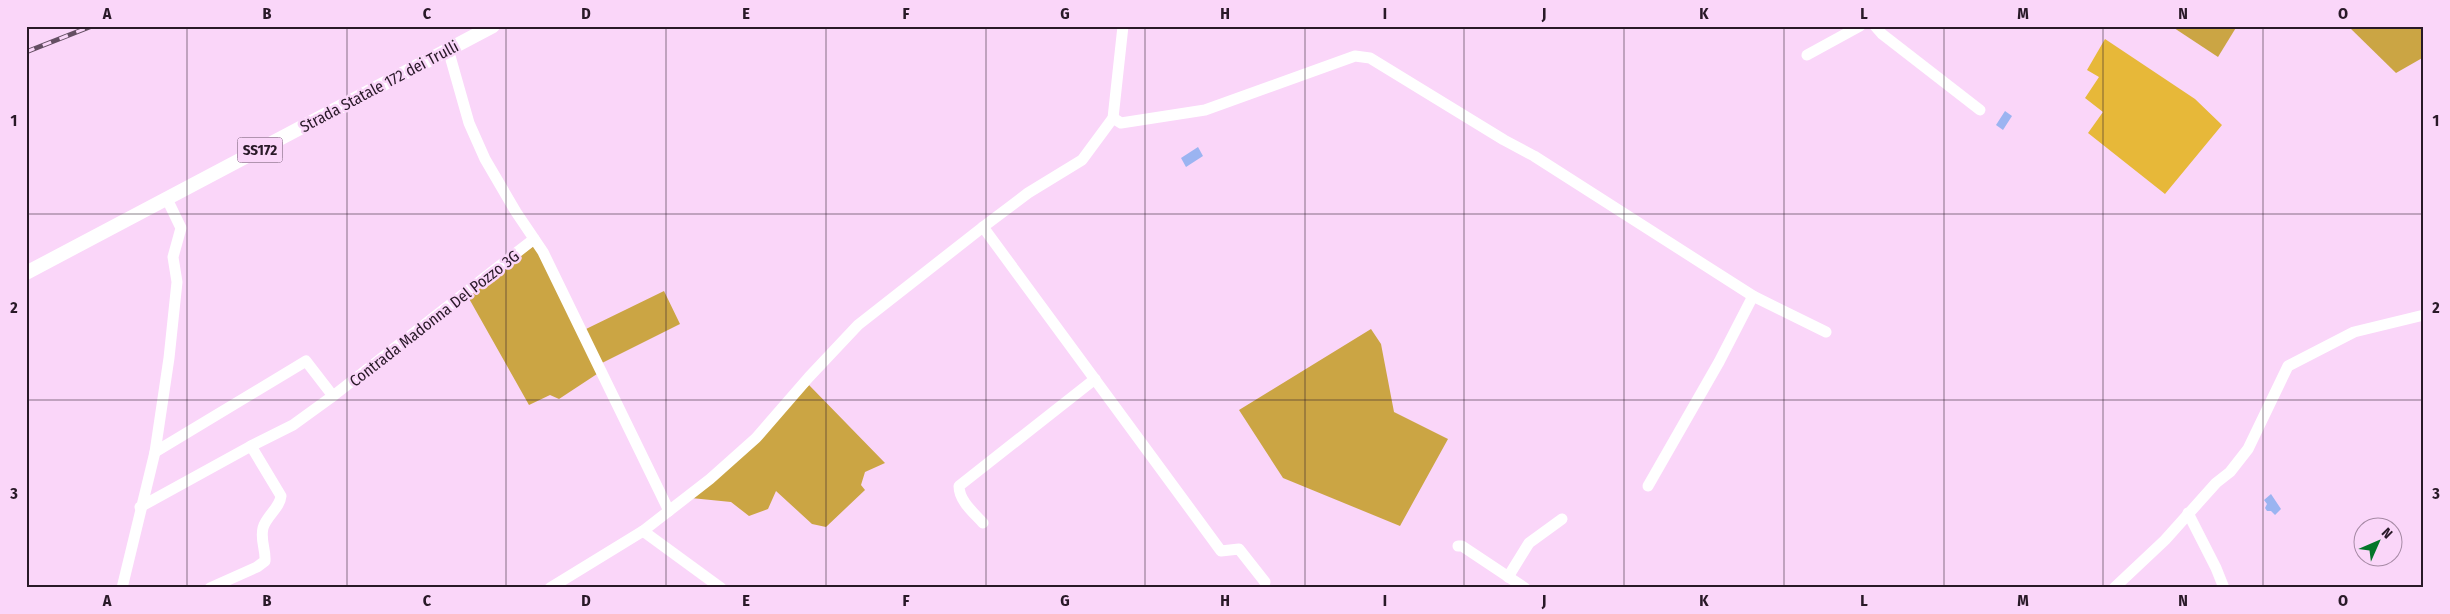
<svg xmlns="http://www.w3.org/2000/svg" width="2450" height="614" viewBox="0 0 2450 614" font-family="'Fira Sans Condensed',sans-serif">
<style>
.green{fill:#e7b839}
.forest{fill:#cba544}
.water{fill:#9bb4f1}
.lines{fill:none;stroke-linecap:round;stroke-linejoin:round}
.minor{stroke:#fff;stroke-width:11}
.major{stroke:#fff;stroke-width:14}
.rail-casing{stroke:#644f63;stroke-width:5}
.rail{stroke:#fad6f9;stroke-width:3;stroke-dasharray:9;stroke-linecap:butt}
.grid{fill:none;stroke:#291928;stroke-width:1;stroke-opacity:0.55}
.labels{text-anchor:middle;stroke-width:5;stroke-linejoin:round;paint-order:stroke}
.shield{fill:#fad6f9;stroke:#685267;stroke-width:1}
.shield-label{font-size:15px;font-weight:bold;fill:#291928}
.street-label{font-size:16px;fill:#291928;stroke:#fad6f9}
.neatline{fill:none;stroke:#291928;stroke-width:2}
.grid-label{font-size:16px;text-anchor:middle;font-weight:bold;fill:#291928}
</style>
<rect width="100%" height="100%" fill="#fad6f9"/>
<path class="green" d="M2105 39 2195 99 2222 125 2165 194 2088 133 2103 112 2085 98 2099 77 2087 70Z"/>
<g class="forest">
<path d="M2171 26H2237L2218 57Z"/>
<path d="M2348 26H2424V57L2396 73Z"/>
<path d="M535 245 586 329 664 291 680 324 602 363 597 374 559 399 550 395 529 405 467 295Z"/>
<path d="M1371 329 1381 344 1394 412 1448 439 1400 526 1283 478 1239 410Z"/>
<path d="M809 385 885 463 865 472 861 485 865 490 826 527 812 524 776 491 768 509 749 516 731 502 691 498Z"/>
</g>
<g class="water">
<path d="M2005 111 2012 116 2003 130 1996 125Z"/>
<path d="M1198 147 1203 156 1186 167 1181 158Z"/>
<path d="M2271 494 2281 509 2275 515 2271 511H2267L2265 508 2267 504 2264 500Z"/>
</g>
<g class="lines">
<g class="minor">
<path d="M1875 26 1882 34 1980 110"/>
<path d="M448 49 469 123 485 159 516 212 543 252 669 511"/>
<path d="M1807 55 1860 26"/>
<path d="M1113 118 1121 123 1205 110 1355 56 1370 58 1504 140 1534 156 1753 296 1826 332"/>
<path d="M983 227 1221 551 1239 549 1265 582"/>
<path d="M333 396 534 239"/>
<path d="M155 452 306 361 333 396 293 425 251 446 281 496C280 508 266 516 263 528 260 540 266 550 265 561L257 567 210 588"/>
<path d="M1648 486 1719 362 1753 296"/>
<path d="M140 507 251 446"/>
<path d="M2188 513 2216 568 2224 588"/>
<path d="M983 523C974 513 959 501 959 486L1095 379"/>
<path d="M643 531 721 588"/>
<path d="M1458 546H1462L1525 588"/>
<path d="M1508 577 1529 543 1562 519"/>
<path d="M122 588 155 452 169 358 177 282 173 257 181 228 167 199"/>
<path d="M550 588 643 531 710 479 756 438 809 377 858 325 983 227 1028 193 1082 160 1113 118 1123 26"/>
<path d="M2114 588 2165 540 2216 483 2230 472 2248 449 2288 366 2354 332 2424 315"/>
</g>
<path class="major" d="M26 273 493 26"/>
<defs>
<path id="rail" d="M26 52 92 26"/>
</defs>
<use href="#rail" class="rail-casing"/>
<use href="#rail" class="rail"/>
</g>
<path class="grid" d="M187 26V588M347 26V588M506 26V588M666 26V588M826 26V588M986 26V588M1145 26V588M1305 26V588M1464 26V588M1624 26V588M1784 26V588M1944 26V588M2103 26V588M2263 26V588M26 214H2424M26 400H2424"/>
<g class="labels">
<rect class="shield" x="237.5" y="137.5" width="45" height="25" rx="4"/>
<g class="shield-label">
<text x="260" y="155">SS172</text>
</g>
<g class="street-label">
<text transform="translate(379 86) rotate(-28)" y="6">Strada Statale 172 dei Trulli</text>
<text transform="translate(434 318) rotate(-38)" y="6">Contrada Madonna Del Pozzo 3G</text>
</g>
</g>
<rect width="2450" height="614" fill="none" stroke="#fad6f9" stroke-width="55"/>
<g transform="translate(2378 542) rotate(45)"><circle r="24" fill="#fad6f9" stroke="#a68aa5"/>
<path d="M0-4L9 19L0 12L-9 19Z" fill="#04762a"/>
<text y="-8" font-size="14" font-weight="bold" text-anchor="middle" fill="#291928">N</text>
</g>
<rect x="28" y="28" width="2394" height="558" class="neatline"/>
<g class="grid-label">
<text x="107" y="19">A</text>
<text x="267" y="19">B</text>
<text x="427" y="19">C</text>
<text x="586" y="19">D</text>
<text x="746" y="19">E</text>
<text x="906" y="19">F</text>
<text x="1065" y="19">G</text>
<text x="1225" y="19">H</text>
<text x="1385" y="19">I</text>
<text x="1544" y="19">J</text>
<text x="1704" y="19">K</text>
<text x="1864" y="19">L</text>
<text x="2023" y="19">M</text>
<text x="2183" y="19">N</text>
<text x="2343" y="19">O</text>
<text x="14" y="126">1</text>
<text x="2436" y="126">1</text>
<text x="14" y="313">2</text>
<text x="2436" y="313">2</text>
<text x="14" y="499">3</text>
<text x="2436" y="499">3</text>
<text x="107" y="606">A</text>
<text x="267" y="606">B</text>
<text x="427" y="606">C</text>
<text x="586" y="606">D</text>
<text x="746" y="606">E</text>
<text x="906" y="606">F</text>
<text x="1065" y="606">G</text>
<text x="1225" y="606">H</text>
<text x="1385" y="606">I</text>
<text x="1544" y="606">J</text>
<text x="1704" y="606">K</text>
<text x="1864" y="606">L</text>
<text x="2023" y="606">M</text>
<text x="2183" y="606">N</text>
<text x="2343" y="606">O</text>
</g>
</svg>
